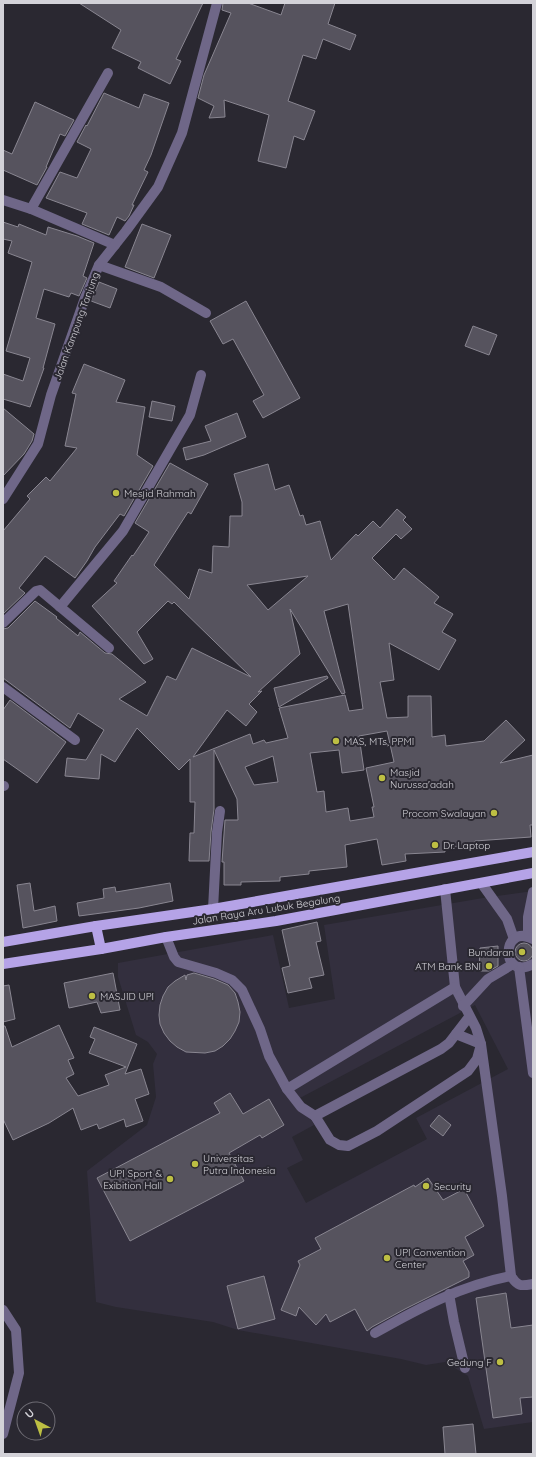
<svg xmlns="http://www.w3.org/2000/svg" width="536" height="1457" viewBox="0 0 536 1457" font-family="Quicksand,sans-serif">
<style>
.built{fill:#332f3e;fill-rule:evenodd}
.building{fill:#56535e;stroke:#898691;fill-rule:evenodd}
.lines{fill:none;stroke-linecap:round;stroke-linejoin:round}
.minor{stroke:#6f6788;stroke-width:10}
.major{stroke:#b5a3e7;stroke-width:10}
.poi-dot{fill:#bdbf43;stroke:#2a2831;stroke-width:1.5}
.labels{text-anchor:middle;stroke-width:4;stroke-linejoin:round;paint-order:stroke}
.street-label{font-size:10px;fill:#d3d2d8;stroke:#2a2831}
.poi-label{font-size:10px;fill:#d3d2d8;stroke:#2a2831;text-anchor:start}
</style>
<rect width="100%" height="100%" fill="#2a2831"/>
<path class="built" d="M533 891V1422L484 1429 468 1376 445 1362 426 1365 401 1359 238 1330 213 1322 116 1307 96 1302 87 1171 147 1125 156 1097 153 1064 157 1054 148 1042 136 1035 118 977V963L273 935 289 1008 335 999 324 925 489 897ZM475 1005 508 1069 416 1118 427 1139 306 1203 287 1168 303 1160 292 1137 314 1125 300 1098Z"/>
<g class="building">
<path d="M79 3H203L176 59 181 61 170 84 138 68 141 62 112 48 121 30Z"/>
<path d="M223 3H248L281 15 285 3H335L328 24 356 35 350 50 323 39 316 59 303 55 288 101 315 111 304 140 294 136 286 168 258 161 269 115 224 100 225 117 209 118 214 106 198 98 204 75 231 13 222 10Z"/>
<path d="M104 93 139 108 144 94 169 103 151 155 144 170 148 172 132 205H134L129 216 125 221 117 217 109 235 82 224 87 213 46 198 60 172 77 178 91 149 77 142 86 125 87 126Z"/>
<path d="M35 102 74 120 65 136 60 134 46 167H47L37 185 3 170V150L12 154Z"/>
<path d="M3 222 18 227 19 224 46 235 48 227 77 236 94 243 83 276 87 278 79 296 71 293 69 297 44 289 36 318 55 324 43 368H44L30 407 3 399V374L23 381 30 358 6 351 32 262 8 253 12 241 3 239Z"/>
<path d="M142 224 171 235 154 278 125 267Z"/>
<path d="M99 282 117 289 110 308 91 301Z"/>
<path d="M246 301 300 398 263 418 253 401 264 395 233 339 223 344 210 321Z"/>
<path d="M473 326 497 335 489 355 465 346Z"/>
<path d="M84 364 125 380 116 402 145 407 137 455 153 466 124 516 120 514 95 547 87 561 75 578 45 556 19 588 25 593 3 614V531L30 499 27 496 46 477 50 481 77 448 65 446 76 394 72 393Z"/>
<path d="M152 401 175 406 172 421 149 417Z"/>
<path d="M3 408 34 434 32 441 24 454 3 476Z"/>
<path d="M237 413 246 437 204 455 186 460 183 448 211 441 205 426Z"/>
<path d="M170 463 208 484 191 514 188 512 154 565 189 599 199 569 212 573 213 546 229 547 230 516H242V502L234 474 268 464 275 490 289 485 300 516 303 515 306 525 320 521 331 560 356 534 358 536 373 521 380 528 397 509 406 517 403 520 412 529 401 539 396 534 372 558 394 580 404 568 439 597 434 603 453 614 442 632 456 640 439 670 389 643 394 680 380 682 387 718 408 717V696H431L432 737 445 735 446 746 484 741 506 720 525 740 500 763 533 755V825H530L531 837 475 841 476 846 445 847V852L405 854 406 861 382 865 377 839 345 845 347 867 309 871V874L280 877V881L241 882V885H224V862H222L225 820H238L237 799 214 750V809L211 832 209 861H189L190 833H194L195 802H190V759L179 770 137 728 115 762 101 754 99 779 65 776 67 758 86 760 104 730 78 713 70 728 3 678V629L8 628 35 601 57 617 56 618 78 636 80 632 105 653 112 654 146 682 119 699 147 716 167 676 176 680 192 648 251 677 174 602 172 604 168 601 137 632 153 659 144 664 92 606 117 583 114 581 132 555 133 556 149 532 135 523ZM308 576 268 610 247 585ZM348 604 363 709 349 711 345 695 279 708 288 738 266 743 264 740 253 744 250 734 193 757 227 710 246 726 257 712 249 704 262 691 258 692 300 654 290 609 342 694 345 693 324 611ZM387 731 394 762 366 768 374 807H372L374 817 350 821 348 808 326 812 324 791 317 792 310 753 339 750 342 773 364 770 359 736ZM273 756 278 782 254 785 245 767Z"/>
<path d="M327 676 328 678 279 707 274 688Z"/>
<path d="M10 700 66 742 37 783 3 759V710Z"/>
<path d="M30 883 34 911 55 906 57 921 23 928 17 885Z"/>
<path d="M170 883 173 901 139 908 79 916 77 903 104 898 103 889 115 887 116 892Z"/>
<path d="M317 922 321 941 316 942 324 975 309 978 312 988 288 993 282 968 290 966 282 930Z"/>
<circle cx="524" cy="952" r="9"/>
<path d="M498 946V966L489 971H479L480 948Z"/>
<path d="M113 973 120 1010 101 1013 97 1002 69 1008 64 983Z"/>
<path d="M194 973 214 979 228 985 235 993 238 1002 240 1012 239 1022 235 1031 230 1039 223 1046 215 1051 205 1053 186 1052 177 1047 170 1041 164 1033 160 1024 159 1015 160 1005 163 996 168 987 175 981 185 975 186 980 187 975Z"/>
<path d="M9 985 15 1019 3 1022V986Z"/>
<path d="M59 1025 74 1058 68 1060 74 1074 66 1078 78 1096 109 1085 105 1075 126 1067 89 1053 95 1039 90 1037 94 1027 137 1044 125 1074 141 1069 149 1094 135 1099 143 1121 126 1127 124 1119 99 1129 97 1124 81 1130 73 1108 49 1123 13 1140 3 1119V1026H5L12 1047Z"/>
<path d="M230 1093 243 1114 269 1099 284 1125 262 1138 260 1135 229 1153 244 1181 130 1241 97 1178 220 1113 214 1103Z"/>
<path d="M439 1115 451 1125 443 1136 430 1126Z"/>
<path d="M428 1178 443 1200 464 1189 484 1226 465 1237 474 1255 463 1261 469 1272V1277L405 1309 372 1327 367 1331 355 1309 330 1322 326 1314 316 1325 299 1307 296 1316 281 1310 300 1265 298 1261 321 1249 315 1238 414 1185 415 1187Z"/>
<path d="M264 1276 275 1319 238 1329 227 1286Z"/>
<path d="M506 1293 511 1328 533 1325V1397L520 1398 522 1414 493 1418 476 1298Z"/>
<path d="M473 1424 476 1454H445L443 1427Z"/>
</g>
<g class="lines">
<g class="minor">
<path d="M3 200 31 209 115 245"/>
<path d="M31 209 108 73"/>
<path d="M99 265 161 287 206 313"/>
<path d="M3 499 38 444 51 395 85 298 99 265 126 231 158 187 182 133 217 3"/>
<path d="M60 607 123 531 190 415 201 375"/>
<path d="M3 623 36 591 40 590 109 648"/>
<path d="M3 687 75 740"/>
<path d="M3 786H4"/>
<path d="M482 884 507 919 514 939"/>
<path d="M445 889 455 987 476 1028 481 1044 502 1196 511 1276C518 1287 521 1286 533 1284"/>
<path d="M213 909 217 832 220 811"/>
<path d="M166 937 174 957 178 962 216 973 232 980 242 990 260 1029 269 1056 287 1089 301 1107 315 1116"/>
<path d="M528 937V917L533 892"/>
<path d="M533 939C501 922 500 982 533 964"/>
<path d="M519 967 533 1073"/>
<path d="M463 1006 488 979 513 964"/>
<path d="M469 1017 449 1043 441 1049 315 1116 330 1140 339 1145 348 1146 377 1131 468 1071 477 1059 480 1048"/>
<path d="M456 1034 481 1044"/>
<path d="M287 1089 455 987"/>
<path d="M449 1294 454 1322 465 1368"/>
<path d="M3 1310 16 1330 19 1373 3 1434"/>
<path d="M375 1333C419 1308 460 1286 511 1276"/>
</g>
<g class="major">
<path d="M96 926 101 949"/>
<path d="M3 942 96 926 213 909 533 852"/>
<path d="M3 964 101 949 166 937 276 921 533 873"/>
</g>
</g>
<g class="poi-dot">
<circle cx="116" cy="493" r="4"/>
<circle cx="336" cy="741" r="4"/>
<circle cx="382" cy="778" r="4"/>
<circle cx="494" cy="813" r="4"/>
<circle cx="435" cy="845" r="4"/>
<circle cx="522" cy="952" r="4"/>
<circle cx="489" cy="966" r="4"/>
<circle cx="92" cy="996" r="4"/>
<circle cx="195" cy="1164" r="4"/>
<circle cx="170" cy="1179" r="4"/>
<circle cx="426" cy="1186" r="4"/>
<circle cx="387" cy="1258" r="4"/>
<circle cx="500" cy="1362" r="4"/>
</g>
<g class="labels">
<g class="street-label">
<text transform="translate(76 326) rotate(-70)" y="4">Jalan Kampung Tanjung</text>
<text transform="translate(266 909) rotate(-9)" y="4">Jalan Raya Aru Lubuk Begalung</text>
</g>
<g class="poi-label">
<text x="124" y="497">Mesjid Rahmah</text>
<text x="344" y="745">MAS, MTs, PPMI</text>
<text x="390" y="776">Masjid<tspan x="390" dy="12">Nurussa'adah</tspan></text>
<text x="486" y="817" text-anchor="end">Procom Swalayan</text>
<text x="443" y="849">Dr. Laptop</text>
<text x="514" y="956" text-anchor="end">Bundaran</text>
<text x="481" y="970" text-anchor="end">ATM Bank BNI</text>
<text x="100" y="1000">MASJID UPI</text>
<text x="203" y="1162">Universitas<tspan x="203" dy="12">Putra Indonesia</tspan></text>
<text x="162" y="1177" text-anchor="end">UPI Sport &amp;<tspan x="162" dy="12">Exibition Hall</tspan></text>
<text x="434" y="1190">Security</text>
<text x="395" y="1256">UPI Convention<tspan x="395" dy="12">Center</tspan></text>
<text x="492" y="1366" text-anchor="end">Gedung F</text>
</g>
</g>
<rect width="536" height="1457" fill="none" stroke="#d3d2d8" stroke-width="8"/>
<g transform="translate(36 1421) rotate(319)"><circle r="19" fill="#2a2831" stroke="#6e6c74"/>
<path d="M0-3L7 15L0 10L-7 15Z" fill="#bdbf43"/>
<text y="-6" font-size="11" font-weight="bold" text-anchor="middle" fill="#d3d2d8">U</text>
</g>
</svg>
